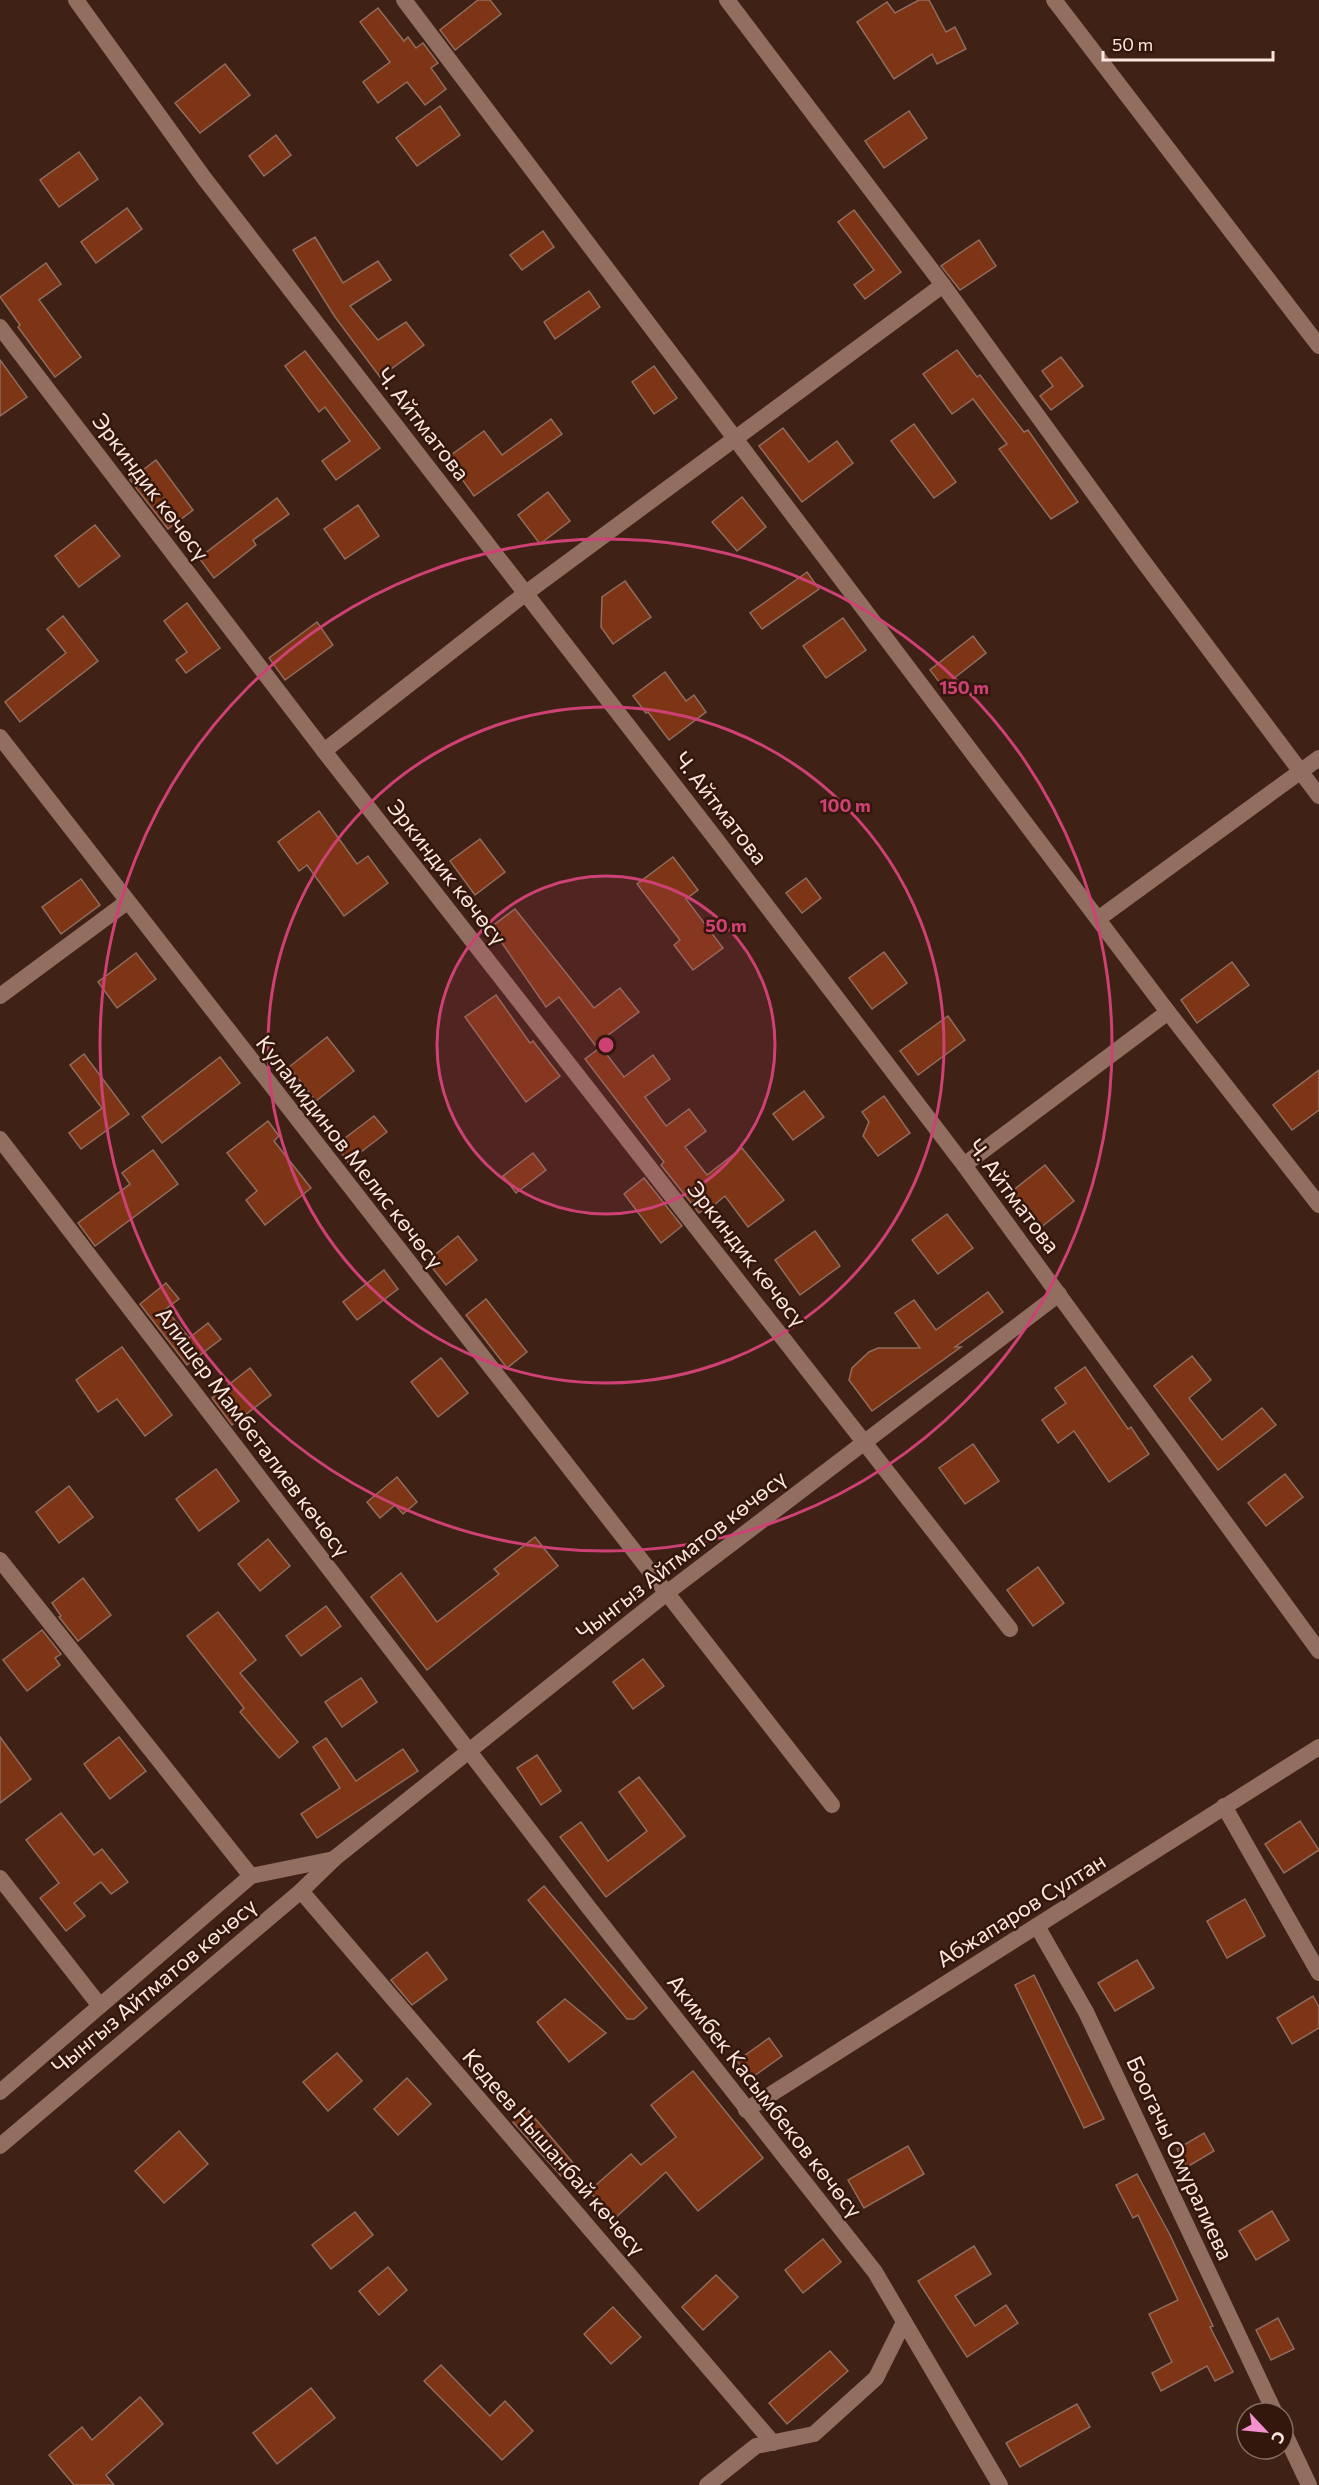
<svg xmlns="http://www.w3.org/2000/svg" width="1319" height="2485" viewBox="0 0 1319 2485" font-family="Commissioner,sans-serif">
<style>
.building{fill:#7e3515;stroke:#8f6c5e;stroke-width:1.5}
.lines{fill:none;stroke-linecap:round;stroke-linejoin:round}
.minor{stroke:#926e61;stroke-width:16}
.ring{fill:none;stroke:#ce4175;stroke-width:3}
.labels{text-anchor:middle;stroke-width:5;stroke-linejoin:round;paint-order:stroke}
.street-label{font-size:22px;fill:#fce7df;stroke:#34170c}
.centre{fill:#ce4175;stroke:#34170c;stroke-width:3}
.ring-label{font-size:18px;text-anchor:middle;font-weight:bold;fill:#ce4175;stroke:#34170c;stroke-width:5;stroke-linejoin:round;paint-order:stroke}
</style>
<rect width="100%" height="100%" fill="#3f2116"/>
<g class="building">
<path d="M478 0H490L501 14 455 50 440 30Z"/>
<path d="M919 0H929L946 32 955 27 966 49 937 64 932 54 894 79 857 22 887 2 895 13Z"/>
<path d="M378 8 404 41 408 37 416 48 423 43 438 63 431 68 446 89 425 105 407 82 378 103 363 82 390 62 360 22Z"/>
<path d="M225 64 250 95 200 133 175 103Z"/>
<path d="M440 106 460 135 417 166 396 138Z"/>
<path d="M909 111 927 138 884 168 865 141Z"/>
<path d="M276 135 291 155 264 176 249 156Z"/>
<path d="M79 152 98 179 59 207 40 180Z"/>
<path d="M127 208 142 229 96 263 81 242Z"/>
<path d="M854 210 901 272 865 299 854 285 874 270 838 222Z"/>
<path d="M543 231 554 247 522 270 510 255Z"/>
<path d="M315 237 343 283 378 261 391 280 350 306 378 340 406 322 424 345 380 377 335 317 293 250Z"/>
<path d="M979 240 996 266 960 290 941 266Z"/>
<path d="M46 263 61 284 39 300 81 357 55 377 18 327 20 325 0 297Z"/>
<path d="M589 291 600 307 555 339 544 322Z"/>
<path d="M957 350 977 377 980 375 1024 432 1028 430 1078 502 1051 519 999 449 1007 444 973 399 952 414 923 374Z"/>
<path d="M305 351 380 448 336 480 322 461 350 441 325 407 319 412 285 366Z"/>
<path d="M1061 357 1083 386 1051 410 1040 396 1053 386 1042 371Z"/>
<path d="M0 360 27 397 0 416Z"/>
<path d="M654 366 677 398 654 414 632 382Z"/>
<path d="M551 419 562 434 474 496 447 458 484 431 502 455Z"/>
<path d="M914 424 956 482 934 498 891 441Z"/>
<path d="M783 428 809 462 837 441 853 463 802 502 759 446Z"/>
<path d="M156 460 193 510 168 529 130 480Z"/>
<path d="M548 492 570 521 540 544 518 515Z"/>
<path d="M742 497 766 527 737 551 712 522Z"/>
<path d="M277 498 289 514 253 540 256 545 214 578 199 558Z"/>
<path d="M358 505 379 536 345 559 324 529Z"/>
<path d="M95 525 120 556 79 587 55 556Z"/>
<path d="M807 572 819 589 762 629 750 613Z"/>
<path d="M625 581 651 617 613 644 601 627 602 597Z"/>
<path d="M187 603 220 648 186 673 176 660 187 652 164 621Z"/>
<path d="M63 616 98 661 20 722 5 702 66 653 47 629Z"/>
<path d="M843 618 866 650 826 678 803 646Z"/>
<path d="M317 622 333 645 285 680 269 658Z"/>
<path d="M973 636 986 653 943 687 930 670Z"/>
<path d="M665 672 686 701 694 695 706 712 669 740 648 712 646 713 633 696Z"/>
<path d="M319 811 357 864 368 856 388 883 344 916 307 865 299 871 278 842Z"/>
<path d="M480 839 505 872 475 895 450 861Z"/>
<path d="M673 857 698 890 686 899 723 948 693 970 674 945 680 940 637 884Z"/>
<path d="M806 878 821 898 802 913 786 893Z"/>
<path d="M81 879 100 905 61 934 42 907Z"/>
<path d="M515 909 594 1008 620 988 639 1012 595 1045 559 997 546 1007 491 927Z"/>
<path d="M884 952 907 983 872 1009 849 978Z"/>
<path d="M136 953 156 979 117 1008 98 982Z"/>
<path d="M1232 962 1249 985 1197 1023 1181 1000Z"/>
<path d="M496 995 530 1043 533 1041 560 1076 526 1102 465 1017Z"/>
<path d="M948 1016 965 1040 918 1075 900 1051Z"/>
<path d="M327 1037 354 1071 316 1101 289 1067Z"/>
<path d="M601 1047 624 1077 653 1055 670 1079 645 1097 666 1126 689 1109 706 1131 685 1147 707 1175 742 1148 784 1200 748 1227 725 1196 704 1213 702 1211 699 1213 661 1165 664 1162 585 1059Z"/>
<path d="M84 1054 129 1114 81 1149 69 1133 102 1108 70 1065Z"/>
<path d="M220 1057 240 1083 162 1143 142 1117Z"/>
<path d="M1319 1070V1110L1292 1130 1273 1105Z"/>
<path d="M804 1091 824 1117 793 1140 773 1114Z"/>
<path d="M884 1096 910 1133 878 1156 863 1136 869 1122 862 1112Z"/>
<path d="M374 1116 387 1132 348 1162 336 1145Z"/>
<path d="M268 1121 279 1136 274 1141 311 1188 265 1225 246 1200 257 1191 227 1153Z"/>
<path d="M153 1150 178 1184 95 1246 78 1223 130 1184 122 1173Z"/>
<path d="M533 1153 546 1170 516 1193 503 1176Z"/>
<path d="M1045 1165 1074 1201 1040 1228 1011 1192Z"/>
<path d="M644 1178 682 1226 661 1243 624 1194Z"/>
<path d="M947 1214 973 1248 938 1274 912 1240Z"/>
<path d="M815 1231 840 1266 800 1295 775 1260Z"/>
<path d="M458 1236 477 1260 446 1285 427 1261Z"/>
<path d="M384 1270 398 1289 357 1320 343 1302Z"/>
<path d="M166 1283 179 1299 166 1309 189 1338 208 1323 221 1339 187 1365 140 1304Z"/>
<path d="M988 1292 1003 1312 955 1347H961L872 1411 849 1380 852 1368 869 1352 878 1348H920L895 1313 914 1300 936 1330Z"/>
<path d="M486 1299 527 1352 507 1368 466 1315Z"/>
<path d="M122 1347 172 1415 145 1436 117 1399 98 1412 76 1380Z"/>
<path d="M1192 1356 1211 1380 1189 1398 1222 1440 1262 1408 1276 1425 1218 1470 1154 1386Z"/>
<path d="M441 1358 468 1393 438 1417 411 1382Z"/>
<path d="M1085 1367 1128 1429 1131 1427 1149 1454 1109 1482 1074 1431 1058 1443 1042 1420 1066 1403 1055 1388Z"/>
<path d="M250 1368 271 1395 232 1425 212 1398Z"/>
<path d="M973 1444 999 1481 965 1504 939 1468Z"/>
<path d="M216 1469 239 1501 199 1531 176 1499Z"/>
<path d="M1285 1474 1303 1497 1266 1526 1248 1503Z"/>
<path d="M397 1477 417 1502 403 1514 395 1505 380 1518 367 1502Z"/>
<path d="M69 1486 93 1517 59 1543 36 1512Z"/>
<path d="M535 1537 558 1566 427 1670 371 1597 401 1573 437 1622 499 1574 494 1569Z"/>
<path d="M268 1539 290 1566 260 1591 238 1564Z"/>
<path d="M1038 1567 1064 1603 1033 1626 1007 1590Z"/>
<path d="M83 1578 111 1615 78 1641 59 1617 61 1616 52 1603Z"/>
<path d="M326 1606 341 1626 301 1656 286 1636Z"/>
<path d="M218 1612 256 1660 240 1673 298 1742 279 1758 240 1712 244 1708 187 1636Z"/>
<path d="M42 1630 61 1654 55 1658 60 1665 27 1691 3 1660Z"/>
<path d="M643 1659 664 1686 633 1709 613 1682Z"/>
<path d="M361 1678 377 1702 342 1727 325 1702Z"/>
<path d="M0 1737 31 1779 0 1803Z"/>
<path d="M119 1737 146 1771 110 1799 84 1764Z"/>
<path d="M326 1738 356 1781 403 1749 418 1771 317 1838 301 1814 340 1788 313 1747Z"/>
<path d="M537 1755 561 1791 541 1805 517 1768Z"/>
<path d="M639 1777 685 1836 606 1897 560 1837 581 1822 608 1861 647 1831 619 1792Z"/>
<path d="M61 1813 94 1855 102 1849 128 1882 111 1894 101 1882 74 1903 85 1916 66 1931 40 1898 59 1883 26 1840Z"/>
<path d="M1300 1821 1319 1850 1284 1873 1265 1844Z"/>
<path d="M544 1886 647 2008 634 2019H627L528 1900Z"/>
<path d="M1245 1899 1265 1936 1227 1958 1207 1921Z"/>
<path d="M427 1952 447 1979 412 2005 391 1980Z"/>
<path d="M1137 1960 1154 1988 1115 2011 1098 1983Z"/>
<path d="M1034 1975 1104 2119 1084 2128 1015 1985Z"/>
<path d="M1313 1996 1319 2007V2028L1292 2044 1277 2018Z"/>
<path d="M565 1999 606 2033 569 2062 537 2022Z"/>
<path d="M769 2038 782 2056 750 2079 737 2061Z"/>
<path d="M337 2053 362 2081 328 2111 303 2082Z"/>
<path d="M693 2071 763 2158 698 2211 666 2172 614 2219 589 2191 631 2154 641 2165 676 2137 651 2105Z"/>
<path d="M407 2078 431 2104 398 2135 374 2109Z"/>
<path d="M527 2109 574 2164 561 2176 513 2122Z"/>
<path d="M179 2131 208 2164 164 2203 135 2171Z"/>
<path d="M1204 2133 1214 2151 1187 2167 1177 2149Z"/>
<path d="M908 2146 924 2174 864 2208 848 2180Z"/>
<path d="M1137 2174 1170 2235 1213 2326 1210 2327 1233 2372 1215 2381 1207 2366 1161 2391 1152 2373 1172 2362 1149 2314 1178 2300 1138 2215 1133 2218 1116 2185Z"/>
<path d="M1272 2211 1289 2240 1256 2260 1239 2231Z"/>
<path d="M355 2212 373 2235 331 2269 312 2245Z"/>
<path d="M823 2239 841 2262 803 2293 785 2270Z"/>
<path d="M974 2246 991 2274 955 2296 975 2326 1006 2305 1018 2323 967 2357 918 2281Z"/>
<path d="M388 2267 407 2290 379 2315 359 2291Z"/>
<path d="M716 2275 738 2297 703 2330 682 2307Z"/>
<path d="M613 2307 641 2337 611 2364 584 2334Z"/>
<path d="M1278 2318 1294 2349 1271 2360 1256 2330Z"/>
<path d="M830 2351 848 2371 787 2424 769 2403Z"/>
<path d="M441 2365 490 2416 505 2401 533 2431 502 2460 424 2381Z"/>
<path d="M311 2388 335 2418 277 2464 253 2433Z"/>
<path d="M140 2397 163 2424 106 2475 114 2485H74L49 2455 82 2427 92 2440Z"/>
<path d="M1077 2404 1090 2427 1020 2467 1006 2443Z"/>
</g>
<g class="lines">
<g class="minor">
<path d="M76 0 204 178 715 838 964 1165 1319 1651"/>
<path d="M404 0 1168 1012 1319 1205"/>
<path d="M727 0 943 285 1140 557 1319 796"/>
<path d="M1054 0 1319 346"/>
<path d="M0 327 324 751 1010 1629"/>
<path d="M0 737 832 1805"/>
<path d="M324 751 526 593 943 285"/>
<path d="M1098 919 1319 758"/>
<path d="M0 996 127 902"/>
<path d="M0 1139 586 1904 875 2272 1000 2485"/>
<path d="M964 1165 1168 1012"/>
<path d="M0 1560 251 1876"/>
<path d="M1224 1806 1319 1973"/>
<path d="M0 1878 100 2006"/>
<path d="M301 1891 773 2443"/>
<path d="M1037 1926 1086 2012 1275 2413"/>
<path d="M0 2092 251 1876 334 1859"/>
<path d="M746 2110 1319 1747"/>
<path d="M0 2146 301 1891 335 1858 668 1592 1059 1294"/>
<path d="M1283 2430 1309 2485"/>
<path d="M707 2485 756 2446 814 2434 876 2378 904 2322"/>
</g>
</g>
<circle cx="606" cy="1045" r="169" fill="#ce4175" fill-opacity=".12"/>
<g class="ring">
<circle cx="606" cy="1045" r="169"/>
<circle cx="606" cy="1045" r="338"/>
<circle cx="606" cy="1045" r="506"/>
</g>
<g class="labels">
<g class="street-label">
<text transform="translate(423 424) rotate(52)" y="8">Ч. Айтматова</text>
<text transform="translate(151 487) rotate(53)" y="8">Эркиндик көчөсү</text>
<text transform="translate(721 808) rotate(52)" y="8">Ч. Айтматова</text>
<text transform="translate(447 872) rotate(52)" y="8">Эркиндик көчөсү</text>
<text transform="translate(350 1152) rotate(52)" y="8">Куламидинов Мелис көчөсү</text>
<text transform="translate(1014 1196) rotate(53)" y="8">Ч. Айтматова</text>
<text transform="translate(747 1254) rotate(52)" y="8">Эркиндик көчөсү</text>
<text transform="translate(253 1432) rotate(53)" y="8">Алишер Мамбеталиев көчөсү</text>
<text transform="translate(681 1555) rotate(-38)" y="8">Чынгыз Айтматов көчөсү</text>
<text transform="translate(1021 1910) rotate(-32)" y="8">Абжапаров Султан</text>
<text transform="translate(154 1986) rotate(-40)" y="8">Чынгыз Айтматов көчөсү</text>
<text transform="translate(765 2096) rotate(52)" y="8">Акимбек Касымбеков көчөсү</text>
<text transform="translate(554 2152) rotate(49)" y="8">Кедеев Нышанбай көчөсү</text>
<text transform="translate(1180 2158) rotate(65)" y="8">Боогачы Омуралиева</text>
</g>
</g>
<circle cx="606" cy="1045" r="9" class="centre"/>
<g class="ring-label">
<text x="964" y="694">150 m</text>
<text x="845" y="812">100 m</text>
<text x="726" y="932">50 m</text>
</g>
<g transform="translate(1265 2431) rotate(116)"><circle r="28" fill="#34170c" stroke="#846a60" stroke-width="1.5"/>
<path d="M0-4.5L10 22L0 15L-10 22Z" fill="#f590d1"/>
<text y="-9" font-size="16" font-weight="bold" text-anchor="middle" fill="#fce7df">С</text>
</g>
<path d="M1103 51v9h170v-9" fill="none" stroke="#fce7df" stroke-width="3"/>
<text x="1112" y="51" font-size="18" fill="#fce7df" stroke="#34170c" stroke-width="4.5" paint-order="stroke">50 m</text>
</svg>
